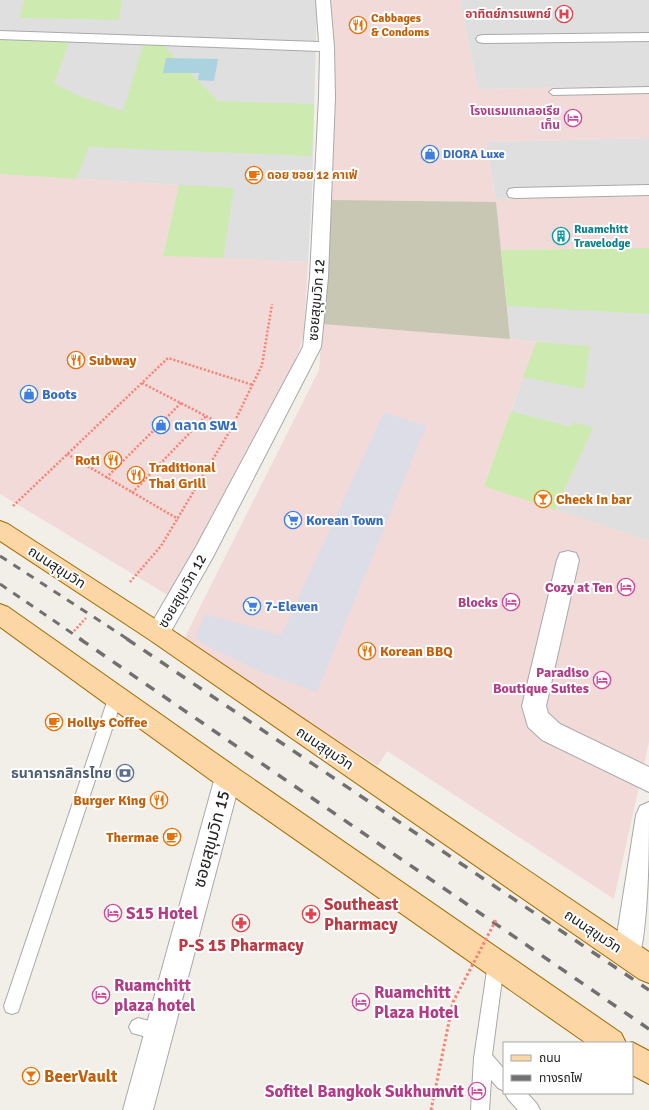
<svg xmlns="http://www.w3.org/2000/svg" width="649" height="1110" viewBox="0 0 649 1110" font-family="Signika,'Noto Sans Thai',sans-serif">
<style>
.residential{fill:#e0dfdf}
.commercial{fill:#f2dad9}
.construction{fill:#c7c7b4}
.grass{fill:#cdebb0}
.plaza{fill:#dddde8}
.water{fill:#aad3df}
.lines{fill:none;stroke-linecap:round;stroke-linejoin:round}
.service-casing{stroke:#a9a9a9;stroke-width:2}
.minor-casing{stroke:#a9a9a9;stroke-width:2}
.primary-casing{stroke:#a06b00;stroke-width:2}
.path{stroke:#fa8072;stroke-width:2.5;stroke-dasharray:2 2;stroke-linecap:butt}
.service{fill:#fff;fill-rule:evenodd}
.minor{fill:#fff;fill-rule:evenodd}
.primary{fill:#fcd6a4;fill-rule:evenodd}
.rail-far1{stroke:#707070;stroke-width:3;stroke-dasharray:8 8;stroke-linecap:butt}
.rail{stroke:#707070;stroke-width:3.5;stroke-dasharray:10 10;stroke-linecap:butt}
.path-bridge{stroke:#fa8072;stroke-width:3;stroke-dasharray:2.5 2.5;stroke-linecap:butt}
.labels{text-anchor:middle;stroke-width:4;stroke-linejoin:round;paint-order:stroke}
.far-health-label{font-size:12px;font-weight:bold;fill:#be3a42;stroke:#fff;text-anchor:end}
.far-food-label{font-size:12px;font-weight:bold;fill:#c56008;stroke:#fff;text-anchor:start}
.far-hotel-label{font-size:12px;font-weight:bold;fill:#b23c85;stroke:#fff;text-anchor:end}
.far-shop-label{font-size:12px;font-weight:bold;fill:#366cbe;stroke:#fff;text-anchor:start}
.far-culture-label{font-size:12px;font-weight:bold;fill:#0d838f;stroke:#fff;text-anchor:start}
.street-label{font-size:14px;fill:#222;stroke:#fff}
.food-label{font-size:14px;font-weight:bold;fill:#c56008;stroke:#fff;text-anchor:start}
.shop-label{font-size:14px;font-weight:bold;fill:#366cbe;stroke:#fff;text-anchor:start}
.hotel-label{font-size:14px;font-weight:bold;fill:#b23c85;stroke:#fff;text-anchor:end}
.service-label{font-size:14px;font-weight:bold;fill:#4e5e75;stroke:#fff;text-anchor:end}
.near-street-label{font-size:17px;fill:#222;stroke:#fff}
.near-health-label{font-size:17px;font-weight:bold;fill:#be3a42;stroke:#fff;text-anchor:start}
.near-hotel-label{font-size:17px;font-weight:bold;fill:#b23c85;stroke:#fff;text-anchor:start}
.near-food-label{font-size:17px;font-weight:bold;fill:#c56008;stroke:#fff;text-anchor:start}
</style>
<rect width="100%" height="100%" fill="#f2efe9"/>
<g class="residential">
<path d="M0 0H317L312 193 308 262 163 256 179 185 0 174Z"/>
<path d="M460 0H649V86L478 89Z"/>
<path d="M649 138V196L496 199 486 142Z"/>
<path d="M649 248V541L484 486 536 342 510 339 501 250Z"/>
</g>
<g class="commercial">
<path d="M331 0H460L478 89 649 86V138L486 142 496 199 649 196V248L501 250 510 339 536 342 484 485 649 541V742L614 899 387 751 378 766 183 641 319 370 332 200 334 106Z"/>
<path d="M0 174 179 185 163 255 308 262 304 329 300 348 290 372 171 597 0 494Z"/>
</g>
<path class="construction" d="M332 200 496 202 510 339 323 324Z"/>
<g class="grass">
<path d="M24 0H122L119 20 19 18Z"/>
<path d="M0 38 70 40 54 83 79 96 123 111 144 42 161 43 218 101 314 104 312 156 89 147 76 179 0 174Z"/>
<path d="M179 185 234 188 223 258 163 256Z"/>
<path d="M649 248V314L507 306 501 250Z"/>
<path d="M536 342 590 346 584 389 523 377Z"/>
<path d="M511 411 571 427 573 422 593 428 555 510 484 486Z"/>
</g>
<path class="plaza" d="M384 412 426 426 317 692 261 672 213 649 195 638 205 614 281 635Z"/>
<path class="water" d="M166 58 218 59 214 81 198 80 199 73H163Z"/>
<g class="lines">
<defs>
<g id="service">
<path d="M649 87V93L553 95 549 92 553 89Z"/>
<path d="M116 689 121 691 123 696 20 1006 18 1012 12 1014 6 1012 4 1006 109 696 111 691Z"/>
<path d="M496 956 502 958 504 964 492 1055 504 1069V1091L498 1088 491 1080 489 1110H471L474 1058 488 964 490 958Z"/>
<path d="M138 1018 164 1025 167 1031 164 1037 158 1040 132 1033 129 1027 132 1021Z"/>
<path d="M505 1093H527L537 1104 540 1110H518L508 1099Z"/>
</g>
<g id="minor">
<path d="M316 0H330L334 47 335 97 328 277 321 347 213 557 166 640 158 643 150 640 146 633 150 626 197 545 303 347 310 277 319 97 320 51 0 39V31L319 42Z"/>
<path d="M649 33V41L483 43 478 42 476 39 478 36 483 35Z"/>
<path d="M649 185V195L515 198 509 197 507 193 509 189 515 188Z"/>
<path d="M568 551 576 553 579 560 546 706 548 713 560 724 649 767V792L542 740 528 727 522 706 557 560 560 553Z"/>
<path d="M228 765 237 768 241 777 153 1110H123L215 777 219 768Z"/>
<path d="M649 802C649 848 649 922 638 964L628 968 618 964 614 954 636 815 640 806Z"/>
</g>
<g id="primary">
<path d="M0 521 8 524 166 626 649 952V983L639 979 150 640 0 541Z"/>
<path d="M0 604 8 607 237 768 621 1033 626 1043H586L219 786 0 627Z"/>
<path d="M632 1042 649 1051V1084L632 1075V1043H630Z"/>
</g>
</defs>
<use href="#service" class="service-casing"/>
<use href="#minor" class="minor-casing"/>
<use href="#primary" class="primary-casing"/>
<g class="path">
<path d="M142 383 231 429"/>
<path d="M67 454 178 519"/>
<path d="M106 478 181 403"/>
<path d="M132 493 206 416"/>
<path d="M13 506 168 358 253 385"/>
<path d="M130 582 161 546 231 429 262 365 272 304"/>
<path d="M74 631 86 618"/>
</g>
<use href="#service" class="service"/>
<use href="#minor" class="minor"/>
<use href="#primary" class="primary"/>
<g class="rail-far1">
<path d="M0 556 129 640"/>
<path d="M0 584 82 640"/>
</g>
<g class="rail">
<path d="M80 639 649 1029"/>
<path d="M127 639 649 990"/>
</g>
<path class="path-bridge" d="M431 1110 453 1002 496 920"/>
</g>
<defs>
<symbol id="hospital-ring" viewBox="-11 -11 22 22"><circle r="9.5" fill="#fff" stroke="#e0444e" stroke-width="1.5"/><path d="M-5-5h3v3.5h4V-5h3V5h-3V1.5h-4V5h-3Z" fill="#e0444e"/></symbol>
<symbol id="restaurant-ring" viewBox="-11 -11 22 22"><circle r="9.5" fill="#fff" stroke="#e8710a" stroke-width="1.5"/><path d="M-5-6h1v4h1v-4h1v4h1v-4h1v5L-1.5 .5V6h-2V.5L-5-1ZM5-6V6H3V1.5H1.5Q1.5-4 5-6Z" fill="#e8710a"/></symbol>
<symbol id="hotel-ring" viewBox="-11 -11 22 22"><circle r="9.5" fill="#fff" stroke="#d1479c" stroke-width="1.5"/><path d="M-6-4.5h1.5V1H6V5H4.5V3h-9V5H-6ZM-4 0a1.8 1.8 0 1 1 3.6 0ZM.5 0V-2.5h3Q6-2.5 6 0Z" fill="#d1479c"/></symbol>
<symbol id="shop-ring" viewBox="-11 -11 22 22"><circle r="9.5" fill="#fff" stroke="#3f7fe0" stroke-width="1.5"/><path d="M-5-2.5h2.3a2.7 3.5 0 0 1 5.4 0H5L5.5 6h-11ZM-1.5-2.5h3a1.5 2.3 0 0 0-3 0Z" fill="#3f7fe0"/></symbol>
<symbol id="cafe-ring" viewBox="-11 -11 22 22"><circle r="9.5" fill="#fff" stroke="#e8710a" stroke-width="1.5"/><path d="M-5.5-4.5H6V0H3Q3 3.5 0 3.5H-2.5Q-5.5 3.5-5.5 0ZM3-3.2v2h1.7v-2ZM-6 4.5H4V6H-6Z" fill="#e8710a"/></symbol>
<symbol id="building-ring" viewBox="-11 -11 22 22"><circle r="9.5" fill="#fff" stroke="#0f9aa8" stroke-width="1.5"/><path d="M-4-6H4V6H1V3H-1V6H-4ZM-2.5-4.3h1.7v1.8h-1.7ZM.8-4.3h1.7v1.8H.8ZM-2.5-1h1.7V.8h-1.7ZM.8-1h1.7V.8H.8Z" fill="#0f9aa8"/></symbol>
<symbol id="bar-ring" viewBox="-11 -11 22 22"><circle r="9.5" fill="#fff" stroke="#e8710a" stroke-width="1.5"/><path d="M-6-5H6L.8 .8V4.5H3.5V6h-7V4.5H-.8V.8Z" fill="#e8710a"/></symbol>
<symbol id="supermarket-ring" viewBox="-11 -11 22 22"><circle r="9.5" fill="#fff" stroke="#3f7fe0" stroke-width="1.5"/><path d="M-6-5.5h2.5l.6 2H6L4.5 2H-2.5L-4.4-4H-6ZM-1.5 3.2a1.3 1.3 0 1 0 .1 0ZM3 3.2a1.3 1.3 0 1 0 .1 0Z" fill="#3f7fe0"/></symbol>
<symbol id="bank-ring" viewBox="-11 -11 22 22"><circle r="9.5" fill="#fff" stroke="#5c6f8a" stroke-width="1.5"/><path d="M-6-4H6V4H-6ZM0-2.3a2.3 2.3 0 1 0 0 4.6a2.3 2.3 0 1 0 0-4.6Z" fill="#5c6f8a"/></symbol>
<symbol id="pharmacy-ring" viewBox="-11 -11 22 22"><circle r="9.5" fill="#fff" stroke="#e0444e" stroke-width="1.5"/><path d="M-2-6h4v4h4v4h-4v4h-4v-4h-4v-4h4Z" fill="#e0444e"/></symbol>
</defs>
<g fill-rule="evenodd">
<use href="#hospital-ring" x="554" y="4" width="20" height="20"/>
<use href="#restaurant-ring" x="348" y="15" width="20" height="20"/>
<use href="#hotel-ring" x="563" y="108" width="20" height="20"/>
<use href="#shop-ring" x="420" y="144" width="20" height="20"/>
<use href="#cafe-ring" x="244" y="165" width="20" height="20"/>
<use href="#building-ring" x="551" y="226" width="20" height="20"/>
<use href="#restaurant-ring" x="66" y="350" width="20" height="20"/>
<use href="#shop-ring" x="19" y="384" width="20" height="20"/>
<use href="#shop-ring" x="151" y="415" width="20" height="20"/>
<use href="#restaurant-ring" x="103" y="450" width="20" height="20"/>
<use href="#restaurant-ring" x="126" y="465" width="20" height="20"/>
<use href="#bar-ring" x="533" y="489" width="20" height="20"/>
<use href="#supermarket-ring" x="283" y="510" width="20" height="20"/>
<use href="#hotel-ring" x="616" y="577" width="20" height="20"/>
<use href="#hotel-ring" x="501" y="592" width="20" height="20"/>
<use href="#supermarket-ring" x="242" y="596" width="20" height="20"/>
<use href="#restaurant-ring" x="357" y="641" width="20" height="20"/>
<use href="#hotel-ring" x="592" y="670" width="20" height="20"/>
<use href="#cafe-ring" x="44" y="712" width="20" height="20"/>
<use href="#bank-ring" x="115" y="763" width="20" height="20"/>
<use href="#restaurant-ring" x="149" y="790" width="20" height="20"/>
<use href="#cafe-ring" x="162" y="827" width="20" height="20"/>
<use href="#hotel-ring" x="103" y="903" width="20" height="20"/>
<use href="#pharmacy-ring" x="301" y="904" width="20" height="20"/>
<use href="#pharmacy-ring" x="231" y="913" width="20" height="20"/>
<use href="#hotel-ring" x="91" y="985" width="20" height="20"/>
<use href="#hotel-ring" x="351" y="992" width="20" height="20"/>
<use href="#bar-ring" x="21" y="1066" width="20" height="20"/>
<use href="#hotel-ring" x="467" y="1081" width="20" height="20"/>
</g>
<g class="labels">
<g class="far-health-label">
<text x="551" y="18">อาทิตย์การแพทย์</text>
</g>
<g class="far-food-label">
<text x="371" y="22">Cabbages<tspan x="371" dy="14">&amp; Condoms</tspan></text>
<text x="267" y="179">ดอย ซอย 12 คาเฟ่</text>
</g>
<g class="far-hotel-label">
<text x="560" y="115">โรงแรมแกเลอเรีย<tspan x="560" dy="14">เท็น</tspan></text>
</g>
<g class="far-shop-label">
<text x="443" y="158">DIORA Luxe</text>
</g>
<g class="far-culture-label">
<text x="574" y="233">Ruamchitt<tspan x="574" dy="14">Travelodge</tspan></text>
</g>
<g class="street-label">
<text transform="translate(316 300) rotate(-85)" y="5">ซอยสุขุมวิท 12</text>
<text transform="translate(57 567) rotate(33)" y="5">ถนนสุขุมวิท</text>
<text transform="translate(182 591) rotate(-60)" y="5">ซอยสุขุมวิท 12</text>
<text transform="translate(325 748) rotate(34)" y="5">ถนนสุขุมวิท</text>
<text transform="translate(593 931) rotate(34)" y="5">ถนนสุขุมวิท</text>
</g>
<g class="food-label">
<text x="89" y="365">Subway</text>
<text x="100" y="465" text-anchor="end">Roti</text>
<text x="149" y="472">Traditional<tspan x="149" dy="16">Thai Grill</tspan></text>
<text x="556" y="504">Check In bar</text>
<text x="380" y="656">Korean BBQ</text>
<text x="67" y="727">Hollys Coffee</text>
<text x="146" y="805" text-anchor="end">Burger King</text>
<text x="159" y="842" text-anchor="end">Thermae</text>
</g>
<g class="shop-label">
<text x="42" y="399">Boots</text>
<text x="174" y="430">ตลาด SW1</text>
<text x="306" y="525">Korean Town</text>
<text x="265" y="611">7-Eleven</text>
</g>
<g class="hotel-label">
<text x="613" y="592">Cozy at Ten</text>
<text x="498" y="607">Blocks</text>
<text x="589" y="677">Paradiso<tspan x="589" dy="16">Boutique Suites</tspan></text>
</g>
<g class="service-label">
<text x="112" y="778">ธนาคารกสิกรไทย</text>
</g>
<g class="near-street-label">
<text transform="translate(211 839) rotate(-75)" y="6">ซอยสุขุมวิท 15</text>
</g>
<g class="near-health-label">
<text x="324" y="910">Southeast<tspan x="324" dy="20">Pharmacy</tspan></text>
<text x="241" y="951" text-anchor="middle">P-S 15 Pharmacy</text>
</g>
<g class="near-hotel-label">
<text x="126" y="919">S15 Hotel</text>
<text x="114" y="991">Ruamchitt<tspan x="114" dy="20">plaza hotel</tspan></text>
<text x="374" y="998">Ruamchitt<tspan x="374" dy="20">Plaza Hotel</tspan></text>
<text x="464" y="1097" text-anchor="end">Sofitel Bangkok Sukhumvit</text>
</g>
<g class="near-food-label">
<text x="44" y="1082">BeerVault</text>
</g>
</g>
<rect x="503" y="1042" width="130" height="52" fill="#ffffff" stroke="#a7a7a7"/>
<rect x="511" y="1055" width="20" height="6" fill="#fcd6a4" stroke="#a7a7a7"/>
<text x="539" y="1062" font-size="12" fill="#222222">ถนน</text>
<rect x="511" y="1075" width="20" height="6" fill="#707070" stroke="#a7a7a7"/>
<text x="539" y="1082" font-size="12" fill="#222222">ทางรถไฟ</text>
</svg>
